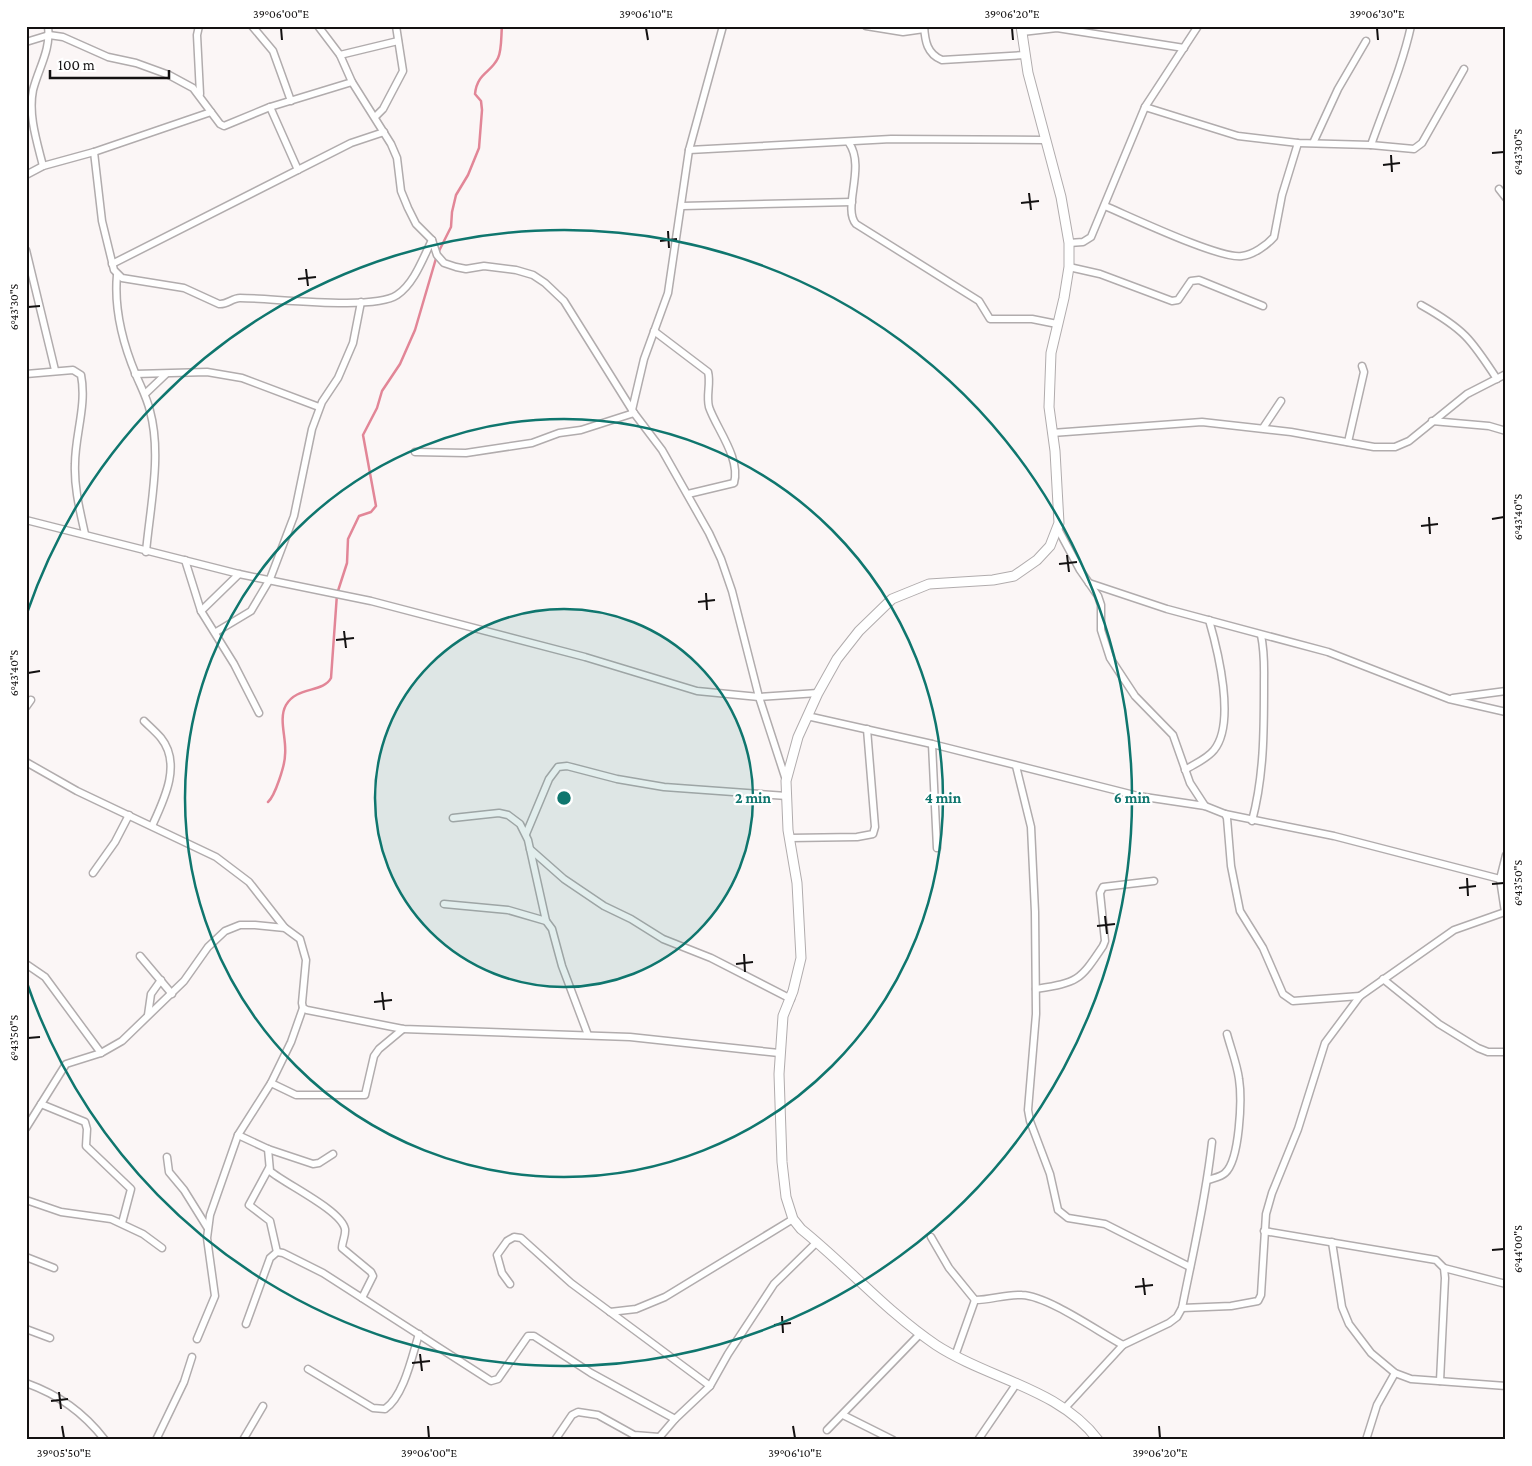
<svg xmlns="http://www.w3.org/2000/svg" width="1532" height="1466" viewBox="0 0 1532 1466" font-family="'Crimson Pro',serif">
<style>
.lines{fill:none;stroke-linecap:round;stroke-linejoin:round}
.stream{stroke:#e28697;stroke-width:2.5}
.minor-casing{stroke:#b1acad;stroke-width:9}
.tertiary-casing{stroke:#b1acad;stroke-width:11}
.minor{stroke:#fff;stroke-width:6}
.tertiary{stroke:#fff;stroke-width:9}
.ticks{fill:none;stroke:#131111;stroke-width:2}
.ring{fill:none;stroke:#0f766e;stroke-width:2.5}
.centre{fill:#0f766e;stroke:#fff;stroke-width:2.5}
.ring-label{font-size:15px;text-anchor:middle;font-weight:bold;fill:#0f766e;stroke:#fff;stroke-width:4.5;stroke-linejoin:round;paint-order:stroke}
.neatline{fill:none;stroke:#131111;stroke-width:2}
.ticks-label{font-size:12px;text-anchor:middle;fill:#131111}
</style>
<rect width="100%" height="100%" fill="#fbf6f6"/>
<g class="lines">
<path class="stream" d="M268 802C275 796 285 765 285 755 287 739 278 719 286 705 297 686 323 693 331 678L337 594 347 563 348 539 359 516 371 512 376 506 363 435 377 408 382 391 400 364 415 330 437 255 451 227 452 212 456 195 468 175 479 148 482 110 481 101 475 94C477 73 491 73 498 58 502 50 501 35 502 26"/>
<defs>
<g id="minor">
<path d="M199 26 197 35 200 94"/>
<path d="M252 26 273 51 291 101"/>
<path d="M318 26 340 55 352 82 391 144 397 158 401 191 408 208 416 224 432 240 437 255 444 263 456 267 466 269 484 266 516 270 533 275 545 283 564 301 634 413 662 450 709 533 721 559 732 591 759 697 786 780"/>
<path d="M866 26 903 32 924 29"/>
<path d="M924 26C925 41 927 54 942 60L1025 55"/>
<path d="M1022 32 1057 28 1184 48"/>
<path d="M26 42 49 35 63 37 108 57 136 63 169 75 193 88 220 124 224 126 270 107 352 82"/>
<path d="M340 55 398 41"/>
<path d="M270 107 298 170"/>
<path d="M1145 107 1238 136 1298 143 1371 145 1414 149 1422 143 1464 69"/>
<path d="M375 117 383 109 403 71 396 26"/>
<path d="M1314 141 1338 89 1366 41"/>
<path d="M849 143C866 167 842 208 856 224L979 301 990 319H1032L1057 324"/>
<path d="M1371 145C1385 105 1402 67 1411 26"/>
<path d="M689 150 891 139 1045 140"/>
<path d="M94 152 102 221 114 270 122 278 184 288 219 304C227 305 232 298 240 298 273 298 373 311 397 295 414 284 423 258 432 240"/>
<path d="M43 166C37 142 28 115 33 90 39 67 51 50 48 26"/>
<path d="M26 175 43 166 94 152 211 112"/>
<path d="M1499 189 1506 198"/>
<path d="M682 206 852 202"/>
<path d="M1105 206C1129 216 1221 260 1242 256 1253 255 1267 245 1274 237L1282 195 1298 143"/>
<path d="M1069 243 1083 242 1091 237 1145 107 1198 26"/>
<path d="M26 250 55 370"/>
<path d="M112 264 351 143 384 132"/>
<path d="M1069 267 1100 274 1172 301 1178 300 1191 281 1199 280 1263 306"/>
<path d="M117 275C114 308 123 344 136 375 141 387 147 398 150 411 162 455 150 507 146 552"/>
<path d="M1421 305C1464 329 1471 339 1497 379"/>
<path d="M654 331 708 372C711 383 706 395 709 407 716 428 741 458 734 483L688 494"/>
<path d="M26 374 73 370 81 375C87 405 75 435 75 464 74 488 80 511 85 534"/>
<path d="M135 374 207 372 242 378 319 407"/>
<path d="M145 394 166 374"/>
<path d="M632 410 644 359 668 293 689 150 723 26"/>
<path d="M1432 421 1489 426 1506 431"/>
<path d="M1263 428 1281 401"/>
<path d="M1052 433 1202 422 1291 432 1374 447H1395L1409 441 1467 394 1506 374"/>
<path d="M1348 442 1364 372 1362 366"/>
<path d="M415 452 466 453 532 443 559 433 581 430 634 413"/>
<path d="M26 520 239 574 371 601 585 657 697 691 759 697 818 693"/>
<path d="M1058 529 1080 570 1098 596 1101 605V630L1110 658 1135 696 1173 735 1190 783 1205 806"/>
<path d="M185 560 201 611 234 664 259 713"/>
<path d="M1089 583 1167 609 1328 652 1449 699 1506 712"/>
<path d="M201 611 239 574"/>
<path d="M216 632 251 611 270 579 294 516 312 429 322 402 338 378 353 343 361 302"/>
<path d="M1453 698 1506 691"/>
<path d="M26 707 31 700"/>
<path d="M807 716 932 744 1138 796 1205 806 1225 814 1227 818 1231 866 1240 911 1263 948 1283 994 1293 1001 1360 996"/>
<path d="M144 721C150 727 156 732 161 738 182 764 164 800 152 826"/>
<path d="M932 744 937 848"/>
<path d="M26 762 77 791 216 857 249 882 285 928"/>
<path d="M1016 766 1031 827 1035 912 1036 1014 1028 1110 1030 1121 1050 1174 1058 1210 1068 1218 1105 1224 1190 1267"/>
<path d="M1185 770C1194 764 1207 759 1214 750 1236 723 1218 651 1209 620"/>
<path d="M1225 814 1334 836 1500 879"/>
<path d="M453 818 499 813 508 815 520 824 528 840 546 921"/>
<path d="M1252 821C1264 776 1264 731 1264 685 1264 667 1265 654 1261 635"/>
<path d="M526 834 549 779 558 767 567 766 617 779 664 787 787 796"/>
<path d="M789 838 857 837 873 834 875 827 867 729"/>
<path d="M530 849 564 879 604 906 631 919 663 939 711 958 791 999"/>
<path d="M93 873 115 842 129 815"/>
<path d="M444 904 508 910 546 921 552 929 562 966 588 1035"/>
<path d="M140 956 172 994"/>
<path d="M26 964 45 977 101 1053"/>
<path d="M1383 979 1439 1024 1478 1048 1488 1052H1506"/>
<path d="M1036 989C1078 982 1079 982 1103 946L1105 941 1100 893 1103 887 1154 881"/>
<path d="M148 1015 151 994 161 980"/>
<path d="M271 1083 296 1095H365L374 1056 379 1049 403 1029"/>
<path d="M41 1104 85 1122 87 1129 86 1146 131 1189 122 1223"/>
<path d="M26 1128 66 1064 101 1053 122 1041 184 981 208 947 225 931 240 925H255L285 928 300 939 306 960 302 1003 303 1008 307 1010 403 1029 630 1037 779 1053"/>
<path d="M238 1135 268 1149 313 1164 319 1163 333 1154"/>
<path d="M268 1149 270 1171C285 1184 341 1210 345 1229 346 1235 342 1242 342 1248L371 1272 373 1276 362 1298"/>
<path d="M167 1157 169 1172 184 1190 207 1227"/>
<path d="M269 1168 249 1205 270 1221 277 1252"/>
<path d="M1208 1180C1213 1178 1221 1177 1225 1173 1240 1160 1242 1098 1239 1079 1237 1064 1231 1049 1227 1034"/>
<path d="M26 1200 61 1212 111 1219 143 1234 162 1248"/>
<path d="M1264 1231 1436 1260 1444 1268 1445 1278 1440 1381"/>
<path d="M931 1237 949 1268 975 1300C991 1300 1006 1294 1022 1295 1048 1296 1097 1331 1123 1345"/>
<path d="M1332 1242 1342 1307 1349 1324 1371 1353 1395 1373 1411 1379 1506 1386"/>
<path d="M26 1257 54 1268"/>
<path d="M1444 1268 1506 1284"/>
<path d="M510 1284 502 1273 497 1255 507 1241 514 1237 521 1238 571 1283 710 1386"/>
<path d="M1182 1308 1231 1306 1258 1301 1261 1295 1266 1214 1272 1193 1298 1129 1325 1043 1360 996 1454 930 1505 912 1500 879 1506 855"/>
<path d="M610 1312 636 1309 665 1297 793 1219"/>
<path d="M246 1324 270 1258 277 1252 283 1253 323 1273 491 1381 498 1379 528 1336H534L591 1373 675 1419"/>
<path d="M26 1329 50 1338"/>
<path d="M197 1339 215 1296 207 1238 210 1215 238 1135 271 1083 291 1042 303 1008"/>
<path d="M955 1356 975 1300"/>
<path d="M308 1369 373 1408 385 1409C404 1396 412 1356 419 1334"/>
<path d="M26 1383C59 1395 83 1412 105 1440"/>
<path d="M1065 1408 1123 1345 1169 1323 1177 1317 1182 1308C1193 1253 1206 1197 1212 1142"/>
<path d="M843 1415 893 1440"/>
<path d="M827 1430 920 1334"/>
<path d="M156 1440 184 1382 192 1357"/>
<path d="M243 1440 263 1406"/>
<path d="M555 1440 572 1415 578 1412 598 1415 634 1435 659 1437"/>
<path d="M657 1440 675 1419 710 1386 728 1354 774 1284 817 1242"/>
<path d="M978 1440 1017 1383"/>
<path d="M1366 1440 1377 1405 1395 1373"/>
</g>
<path id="tertiary" d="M1021 26 1028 73 1061 197 1069 243V267L1064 298 1051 353 1049 407 1055 451 1059 523 1050 546 1037 560 1014 576 993 580 929 584 892 599 859 631 837 659 818 693 798 737 786 781 788 830 797 883 801 958 793 991 783 1016 779 1074 782 1162 786 1197 793 1219 801 1229C847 1266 887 1312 936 1345 988 1379 1059 1388 1098 1440"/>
</defs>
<use href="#minor" class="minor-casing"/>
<use href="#tertiary" class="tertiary-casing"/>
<use href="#minor" class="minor"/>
<use href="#tertiary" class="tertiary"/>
</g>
<path class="ticks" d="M281 28 282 40M646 28 648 40M1012 28 1013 40M1377 28 1378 40M1492 153 1504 152M1391 155 1392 172M1383 165 1400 163M1029 193 1031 210M1021 203 1039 201M668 231 669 248M660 241 677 239M306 269 308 286M298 279 316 277M28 307 40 306M1429 517 1430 534M1492 519 1504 517M1421 526 1438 524M1067 555 1069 572M1059 564 1077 562M706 593 707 610M698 602 715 600M344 631 346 648M336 640 354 638M28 673 40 671M1467 878 1468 896M1492 884 1504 883M1459 888 1476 886M1105 916 1107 934M1097 926 1115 924M744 954 745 972M736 964 753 962M382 992 384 1010M374 1002 392 1000M28 1038 40 1037M1492 1250 1504 1249M1143 1278 1145 1295M1135 1287 1153 1285M782 1316 783 1333M774 1325 791 1323M420 1354 422 1371M412 1363 430 1361M59 1392 61 1409M51 1401 68 1399M62 1426 64 1438M428 1426 429 1438M793 1426 795 1438M1159 1426 1160 1438"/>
<circle cx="564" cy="798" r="189" fill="#0f766e" fill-opacity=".12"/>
<g class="ring">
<circle cx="564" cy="798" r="189"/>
<circle cx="564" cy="798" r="379"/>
<path d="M27 613A568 568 0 1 1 27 983"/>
</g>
<circle cx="564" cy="798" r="8" class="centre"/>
<g class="ring-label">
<text x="753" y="803">2 min</text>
<text x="943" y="803">4 min</text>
<text x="1132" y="803">6 min</text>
</g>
<rect width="1532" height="1466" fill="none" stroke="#ffffff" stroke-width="55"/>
<path d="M50 70v8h119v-8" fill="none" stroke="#131111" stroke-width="2.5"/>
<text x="58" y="70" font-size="15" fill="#131111" stroke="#ffffff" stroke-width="4" paint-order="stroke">100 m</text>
<rect x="28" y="28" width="1476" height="1410" class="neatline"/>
<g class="ticks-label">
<text x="281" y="18">39°06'00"E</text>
<text x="646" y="18">39°06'10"E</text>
<text x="1012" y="18">39°06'20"E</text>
<text x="1377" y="18">39°06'30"E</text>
<text transform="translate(1518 152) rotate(-90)" y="4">6°43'30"S</text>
<text transform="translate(14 307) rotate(-90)" y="4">6°43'30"S</text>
<text transform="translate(1518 517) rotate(-90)" y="4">6°43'40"S</text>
<text transform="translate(14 673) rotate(-90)" y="4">6°43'40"S</text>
<text transform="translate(1518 883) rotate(-90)" y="4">6°43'50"S</text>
<text transform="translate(14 1038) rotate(-90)" y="4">6°43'50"S</text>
<text transform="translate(1518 1249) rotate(-90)" y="4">6°44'00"S</text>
<text x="64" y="1457">39°05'50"E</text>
<text x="429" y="1457">39°06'00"E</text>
<text x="795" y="1457">39°06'10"E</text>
<text x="1160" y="1457">39°06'20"E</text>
</g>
</svg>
